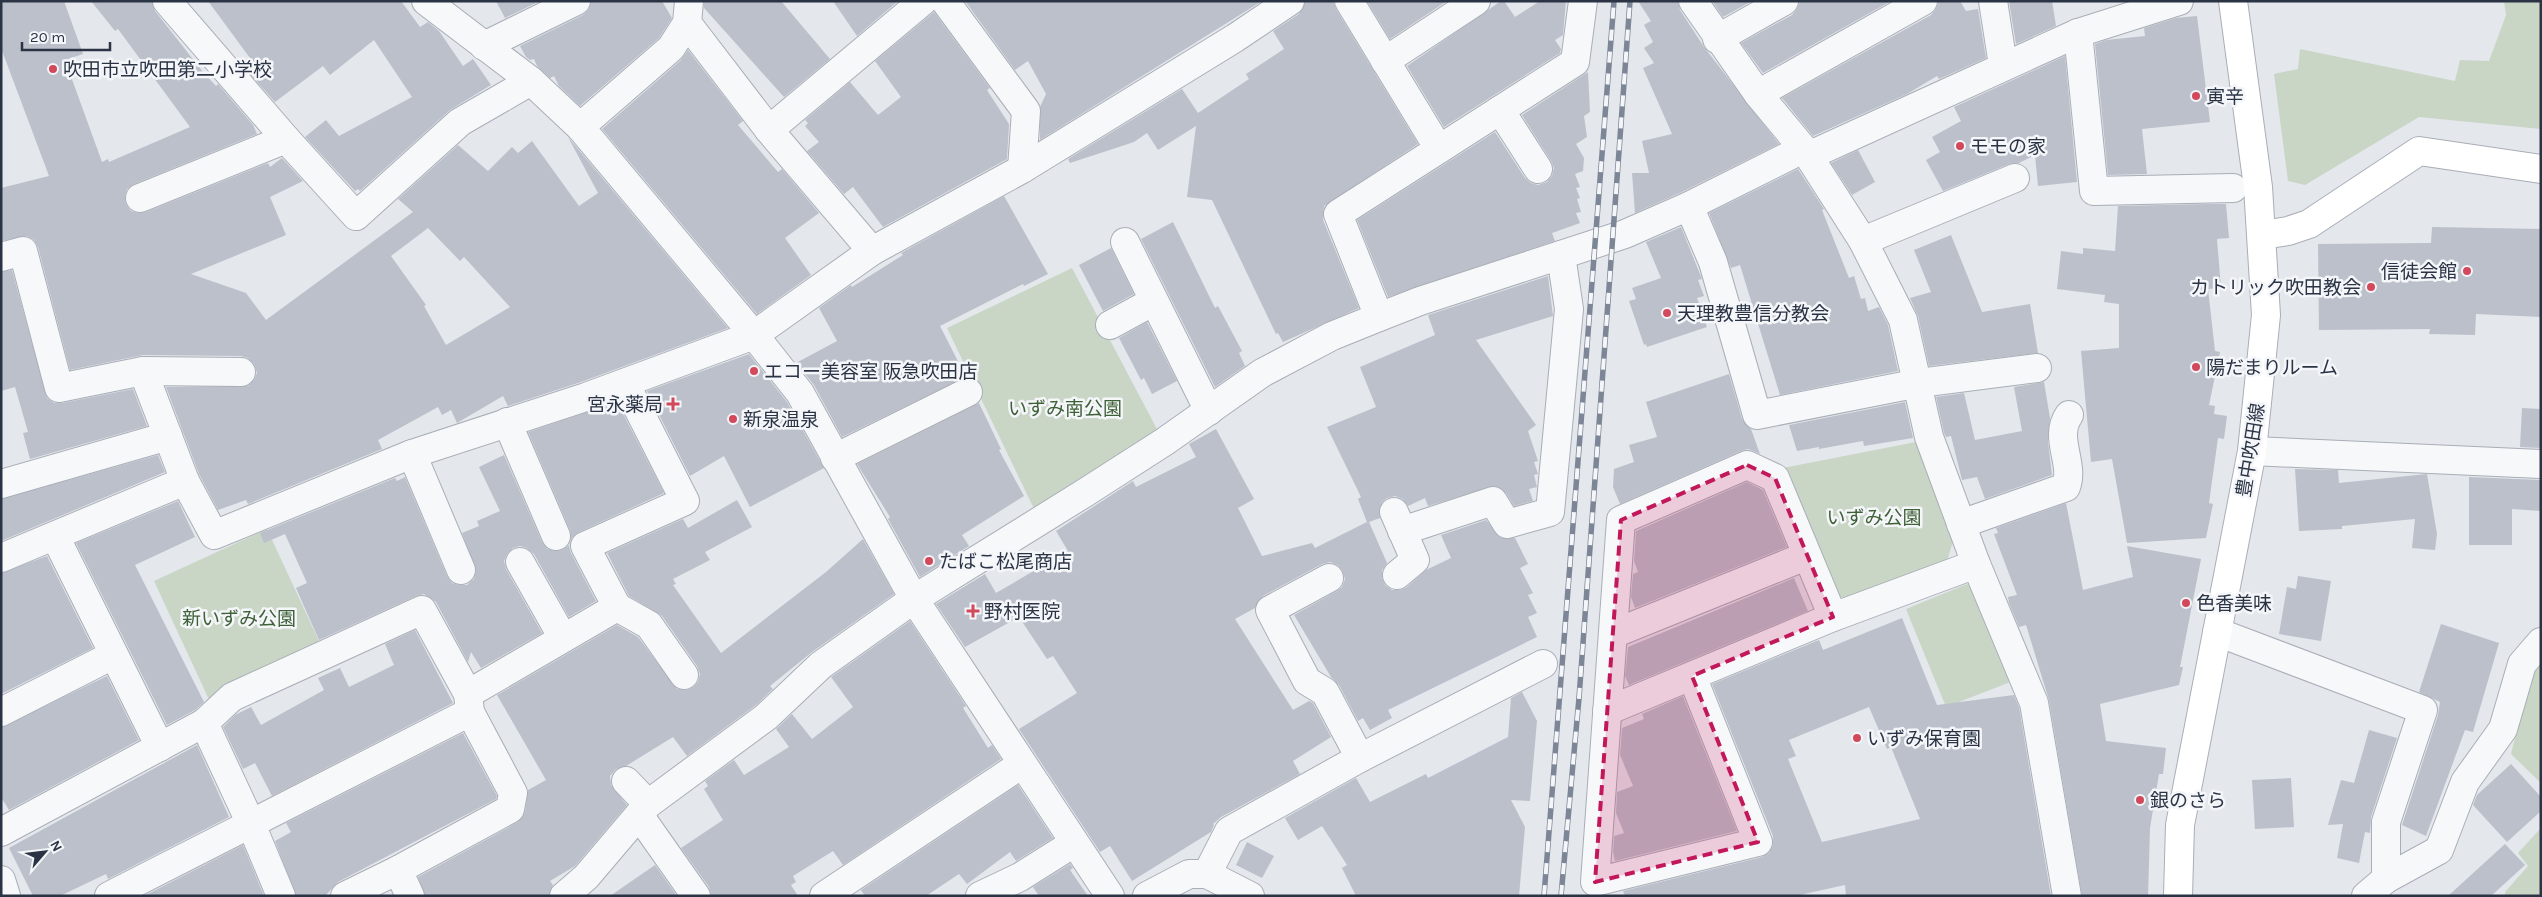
<svg xmlns="http://www.w3.org/2000/svg" width="2542" height="897" viewBox="0 0 2542 897" font-family="Karla,'Noto Sans JP',sans-serif">
<style>
.green{fill:#c9d6c5}
.building{fill:#bbc0ca;fill-rule:evenodd}
.lines{fill:none;stroke-linecap:round;stroke-linejoin:round}
.street-casing{stroke:#a9aeb7;stroke-width:30}
.secondary-casing{stroke:#a9aeb7;stroke-width:30}
.street{stroke:#f7f8fa;stroke-width:28}
.secondary{stroke:#fff;stroke-width:28}
.rail-casing{stroke:#7d8696;stroke-width:5.5}
.rail{stroke:#f4f6f9;stroke-width:4;stroke-dasharray:11;stroke-linecap:butt}
.marked{fill:#c2185b;fill-opacity:0.2;stroke:#c2185b;stroke-width:4;stroke-dasharray:10 6;stroke-linejoin:round}
.poi-dot{fill:#d1495b;stroke:#f4f6f9;stroke-width:2}
.labels{text-anchor:middle;stroke-width:5;stroke-linejoin:round;paint-order:stroke}
.poi-label{font-size:19px;fill:#2b3445;stroke:#f4f6f9;text-anchor:start}
.park-label{font-size:19px;fill:#3f6138;stroke:#f4f6f9}
.street-label{font-size:19px;fill:#2b3445;stroke:#f4f6f9}
</style>
<rect width="100%" height="100%" fill="#e4e7ec"/>
<g class="green">
<path d="M2504 1H2541V129L2419 117 2305 185 2288 181 2274 74 2298 69 2300 49 2455 81 2460 60 2489 61 2506 15Z"/>
<path d="M1072 268 1159 433 1036 513 947 328Z"/>
<path d="M1916 442 1953 541 1947 561 1846 599 1834 594 1783 468Z"/>
<path d="M267 529 325 654 212 706 154 581Z"/>
<path d="M1967 584 1978 589 2013 681 1946 707 1906 609Z"/>
<path d="M2541 660V783L2511 754 2531 674Z"/>
<path d="M2541 828V896H2505V892L2528 866 2518 853Z"/>
</g>
<g class="building">
<path d="M1 1H64L83 54 65 60 102 162 108 159 109 162 190 127 118 29 115 31 91 1H152L155 11 203 72 216 86 218 84 253 125 257 134 134 184 127 189 125 196 126 204 131 211 138 213 146 212 268 163 270 167 282 158 303 181 270 197 286 235 191 274 246 293 266 320 413 212 398 199 458 145 488 171 512 147 518 153 532 141 579 206 598 193 568 137 728 328 581 382 508 406 503 396 457 423 451 410 442 415 438 407 378 440 382 449 248 504 246 500 218 510 199 474 166 387 248 386 254 380 257 373 254 364 248 358 241 356 143 355 70 370 38 247 34 240 27 236 1 241V188L49 176 1 48ZM428 228 460 261 464 257 510 307 446 345 424 306 426 305 391 256Z"/>
<path d="M208 1H401L420 27 428 22 439 31 463 66 473 59 491 85 450 110 360 191 358 189 355 191 305 137 326 120 339 136 412 97 374 40 330 75 323 66 275 102 242 65 250 58Z"/>
<path d="M496 1H540L505 18Z"/>
<path d="M591 1H662L672 18 659 38 580 106 559 86 554 76 550 78 537 66 534 59 530 60 526 57 520 46 583 15 589 9Z"/>
<path d="M704 1H781L830 59 784 97 704 8Z"/>
<path d="M833 1H898L857 36Z"/>
<path d="M965 1H1262L1040 140V107L1046 94 1028 61 1015 70Z"/>
<path d="M1305 1H1333L1336 9 1418 144 1324 206 1323 220 1359 308 1283 342 1278 333 1276 334 1212 200 1187 197 1196 126 1158 150 1147 133 1134 142 1070 163 1068 159 1182 89 1198 113 1249 79 1246 74 1284 49 1273 31 1299 14Z"/>
<path d="M1367 1H1447L1390 39Z"/>
<path d="M1501 1H1504L1515 17 1540 1H1566L1563 35 1555 40 1561 49 1560 53 1444 127 1407 66Z"/>
<path d="M1638 1H1678L1680 10 1704 47 1779 144 1682 192 1635 213 1632 173H1649L1642 141 1672 134 1643 68 1654 63 1644 48 1653 42 1644 25 1651 21Z"/>
<path d="M1712 1H1752L1723 17Z"/>
<path d="M1800 1H1891L1763 73 1741 43 1792 15 1797 9Z"/>
<path d="M1939 1H1960L1966 11 1978 9 1986 58 1939 79 1937 76 1907 94 1813 136 1782 98 1931 15 1936 9Z"/>
<path d="M2009 1H2052L2056 26 2016 44Z"/>
<path d="M934 12 990 88 987 90 1009 124 1007 159 883 227 853 187 844 194 807 151 819 142 805 126 808 123 805 120 850 82 878 115 901 97 875 61Z"/>
<path d="M2197 16 2210 122 2142 129 2147 174 2108 175 2095 44 2106 40 2145 36 2144 28 2176 18Z"/>
<path d="M688 50 743 121 738 125 778 172 782 169 819 213 785 238 811 275 757 314 602 129 681 60Z"/>
<path d="M2065 56 2077 182 2038 186 2035 155 2019 163 2009 164 1943 191 1926 160 1940 152 1932 137 1961 121 1954 107Z"/>
<path d="M1588 72 1590 112 1584 116 1587 137 1576 144 1584 158 1583 171 1575 174 1580 187 1576 188 1580 198 1577 199 1581 212 1576 213 1580 223 1552 233 1555 241 1388 297 1357 220 1495 132 1525 178 1531 183 1538 185 1547 182 1552 176 1554 168 1551 161 1522 115Z"/>
<path d="M1858 150 1875 182 1852 195 1831 163Z"/>
<path d="M1798 169 1824 209 1822 210 1849 278 1854 276 1861 299 1865 298 1868 311 1879 307 1888 325 1898 371 1780 395 1740 265 1731 268 1709 213Z"/>
<path d="M1004 196 1048 274 1024 286 1023 284 940 326 966 377 842 437 814 385 796 363 837 341 819 308 851 285 852 287 903 255 901 253Z"/>
<path d="M2208 204H2226L2229 238 2217 239 2221 288 2208 289 2215 351 2220 352 2209 405 2215 406 2214 414 2227 416 2224 439 2218 438 2209 503 2213 504 2206 538 2127 543 2112 459 2091 462 2081 351 2119 348V304L2104 302 2105 295 2057 289 2061 251 2083 254V248L2115 251 2118 206Z"/>
<path d="M1173 222 1215 308 1218 306 1242 351 1239 353 1245 366 1215 387 1141 239Z"/>
<path d="M1681 227 1702 279 1698 280 1704 296 1697 298 1707 327 1647 347 1646 344 1644 345 1629 301 1636 299 1632 288 1661 278 1646 242Z"/>
<path d="M2432 227 2541 229V317L2476 314 2475 335 2429 334 2430 329 2319 330 2318 244 2431 243Z"/>
<path d="M1951 235 1982 312 2030 304 2038 353 1929 366 1918 316 1910 298 1931 292 1914 250Z"/>
<path d="M1111 248 1134 294 1103 311 1079 265Z"/>
<path d="M12 270 47 398 54 403H62L133 389 147 426 30 459 23 433 28 432 15 387 1 391V272Z"/>
<path d="M1548 276 1553 316 1476 340 1536 425 1528 431 1538 461 1534 462 1538 474 1534 475 1537 487 1529 489 1533 501 1514 506 1506 493 1495 486 1428 506 1425 498 1408 506 1403 499 1395 496 1387 498 1382 502 1379 510 1380 518 1369 522 1387 563 1382 570V578L1385 585 1392 590H1400L1407 587 1426 570 1451 558 1441 535 1486 520 1501 538H1515L1528 564 1520 568 1533 593 1528 595 1537 613 1528 617 1537 637 1388 710 1392 718 1370 730 1363 718 1358 721 1339 685 1331 677 1294 615 1337 591 1342 587 1345 579 1342 570 1338 565 1330 562 1322 564 1263 596 1255 608 1235 619 1293 710 1309 701 1313 703 1331 737 1293 761 1300 774 1221 817 1213 824 1214 825 1211 832 1132 881 1110 846 1100 852 1019 729 1077 693 1053 656 1047 659 1019 617 965 647 936 604 985 574 996 593 1068 551 1056 531 1133 481 1136 487 1196 457 1189 444 1216 429 1254 499 1238 508 1262 556 1312 543 1315 548 1367 522 1358 499 1361 497 1327 427 1376 407 1360 367 1435 335 1428 315Z"/>
<path d="M1147 322 1177 381 1152 394 1144 378 1141 380 1119 338Z"/>
<path d="M749 354 787 402 824 468 750 507 724 456 690 476 647 391Z"/>
<path d="M1729 374 1742 419 1751 429 1760 454 1748 449 1741 451 1620 504 1613 487 1614 469 1634 462 1629 445 1657 437 1646 402Z"/>
<path d="M2044 382 2050 418 2048 442 2052 475 1985 499 1977 477 1962 480 1951 436 1946 437 1944 433 1936 397 1964 393 1975 440 2022 431 2014 387Z"/>
<path d="M617 402 664 493 579 532 572 538 569 546 571 553 596 601 569 617 534 554 527 548 520 546 513 548 507 554 504 561 506 569 542 633 481 668 471 652 468 662 436 602 424 594 416 596 319 640 296 588 307 583 285 534 264 543 260 533 395 478 397 481 405 477 447 576 452 583 459 585H467L474 579 476 571 462 533 479 526 477 521 500 511 479 467 504 455 542 542 547 549 554 551 562 550 569 545 571 538 570 530 528 432Z"/>
<path d="M1905 402 1913 438 1864 446 1863 441 1819 449V447L1797 451 1789 425Z"/>
<path d="M979 403 1001 449 999 450 1024 496 962 535 969 546 920 577 888 519 890 517 857 464Z"/>
<path d="M2522 408 2541 409V448L2520 447Z"/>
<path d="M158 455 165 472 1 541V499Z"/>
<path d="M2295 469 2338 470 2339 483 2427 474 2437 534 2435 550 2412 548 2415 519 2342 526V529L2299 531Z"/>
<path d="M2469 477 2541 480V511L2512 509V545H2469Z"/>
<path d="M1747 482 1763 490 1787 547 1635 608 1631 597 1633 574 1638 572 1634 561 1636 531Z"/>
<path d="M737 500 752 527 705 552 710 560 673 579 676 584 673 585 721 653 826 572 863 539 894 594 812 652 770 686 773 689 756 705 687 756 673 737 626 766 616 769 610 776 611 785 627 805 575 866 550 881 553 885 549 896H425L418 877 518 822 525 812 528 790 546 780 497 695 617 625 638 637 677 689 686 690 693 687 698 682 700 674 697 666 662 616 629 596 607 553 683 519 688 528Z"/>
<path d="M178 501 195 537 135 565 204 702 195 710 167 725 76 543Z"/>
<path d="M2066 503 2083 590 2133 577 2127 546 2201 559 2180 667H2183L2179 685 2100 704 2106 741 2166 748 2163 774H2159L2150 828 2148 896H2082L2049 700 2026 625 2019 627 2009 603 2008 597 2017 595 1994 534 1998 533 1996 528Z"/>
<path d="M47 556 93 648 1 694V573Z"/>
<path d="M2298 576 2331 581 2321 641 2279 634 2287 587 2296 589Z"/>
<path d="M1794 578 1808 611 1629 685 1625 676 1628 647Z"/>
<path d="M1902 618 1937 705 2014 695 2019 707 2051 896H1846L1845 885 1795 896H1625L1623 891 1762 857 1769 853 1773 845V836L1712 684 1819 640 1823 650ZM1869 707 1887 749 1891 747 1920 819 1822 842 1788 759 1796 756 1789 740Z"/>
<path d="M910 621 966 706 963 708 988 748 992 745 1001 759 843 865 833 851 793 876 796 882 791 885 798 896H711L709 887 681 848 723 820 704 789 708 786 705 781 734 760 744 775 789 747 776 729 792 714 812 739 853 707 831 677Z"/>
<path d="M2441 624 2499 643 2473 732 2465 730 2426 836 2402 825 2438 715 2440 702 2419 692Z"/>
<path d="M415 630 453 703 272 796 255 763 243 769 223 727 235 715 251 707 261 725 324 690 318 678 340 668 349 687 394 665 385 644Z"/>
<path d="M107 676 139 740 9 810 1 797V727Z"/>
<path d="M1522 692 1537 721 1530 801 1511 800 1525 827 1519 896H1356L1342 868 1347 865 1322 826 1298 840 1285 818 1356 778 1370 802 1426 774 1428 778 1508 737 1511 698Z"/>
<path d="M1683 696 1737 831 1615 861 1613 852 1614 836 1624 833 1616 813 1617 792 1633 786 1620 755 1622 728 1644 719 1642 714Z"/>
<path d="M2369 730 2397 738 2371 817 2370 833 2365 832 2359 863 2337 858 2343 824 2328 825 2341 780 2354 783Z"/>
<path d="M463 733 497 796 496 799 338 882 325 896H296L275 841 291 832 286 823Z"/>
<path d="M197 745 229 817 108 879 106 874 60 896H33L9 848Z"/>
<path d="M2511 764 2541 797V811L2507 842 2473 805 2477 795Z"/>
<path d="M2291 778 2294 827 2255 829 2252 780Z"/>
<path d="M1018 785 1053 838 1016 861 1010 852 967 884 959 874 926 896H865L861 890Z"/>
<path d="M1247 842 1274 856 1262 878 1236 865Z"/>
<path d="M2505 844 2525 865 2491 896H2448Z"/>
<path d="M243 845 264 896H144Z"/>
<path d="M1070 864 1073 868 1070 870 1088 896H1039L1033 887Z"/>
<path d="M655 865 677 896H610Z"/>
</g>
<g class="lines">
<defs>
<g id="street">
<path d="M167 1 286 139"/>
<path d="M426 1 531 81 580 127 754 335 800 393 914 599 1110 896"/>
<path d="M945 1 1026 111 1022 169"/>
<path d="M1349 1 1439 149"/>
<path d="M1693 1 1758 94 1806 152 1863 241 1903 320 1929 437 1976 564 2034 703 2067 896"/>
<path d="M1993 1 2003 65"/>
<path d="M687 23 769 130"/>
<path d="M2078 33 2094 191 2233 188"/>
<path d="M1717 39 1784 1"/>
<path d="M484 46 576 1"/>
<path d="M1385 61 1476 1"/>
<path d="M1758 94 1923 1"/>
<path d="M1500 110 1538 169"/>
<path d="M580 127 671 48 687 23 689 1"/>
<path d="M140 198 286 139 356 216 460 122 531 81"/>
<path d="M1689 206 1713 262 1757 415 1919 383 2037 368"/>
<path d="M1863 241 2015 178"/>
<path d="M1125 242 1209 411"/>
<path d="M872 251 769 130 923 1"/>
<path d="M1 257 23 251 59 388 143 371 241 372"/>
<path d="M1379 317 1338 214 1575 62 1583 1"/>
<path d="M1110 325 1154 301"/>
<path d="M143 371 185 481 214 535 412 454 586 397 754 335 872 251 1022 169 1235 38 1290 1"/>
<path d="M507 422 556 536"/>
<path d="M2252 451 2541 464"/>
<path d="M412 454 461 570"/>
<path d="M835 458 968 392"/>
<path d="M1 484 168 436"/>
<path d="M1394 512 1415 560 1397 575"/>
<path d="M1961 524 2066 487C2075 463 2053 438 2069 415"/>
<path d="M1402 531 1493 501 1507 524 1550 512 1569 309 1561 255"/>
<path d="M55 536 160 747"/>
<path d="M1 558 185 481"/>
<path d="M520 562 563 638"/>
<path d="M1329 578 1270 610 1307 681 1325 692 1360 758"/>
<path d="M617 607 649 625 684 675"/>
<path d="M2217 632 2423 710 2386 822V879"/>
<path d="M1613 634 1806 556"/>
<path d="M1692 676 1758 842 1595 882 1621 520 1747 465 1775 478 1833 617"/>
<path d="M468 694 617 607 585 546 685 501 625 383"/>
<path d="M1607 711 1833 617 1976 564"/>
<path d="M1 712 113 655"/>
<path d="M626 781 648 804"/>
<path d="M639 815 696 896"/>
<path d="M1 832 204 723"/>
<path d="M398 870 410 896"/>
<path d="M1207 874 1229 831 1360 758 1543 664"/>
<path d="M1 880 6 896"/>
<path d="M109 896 470 712"/>
<path d="M281 896 251 824 204 723 232 697 422 610 468 694 470 712 513 793 510 809 398 870 345 896"/>
<path d="M564 896 586 877 648 804 766 717 821 665 914 599 1083 494 1164 442 1262 373 1332 336 1379 317 1420 301 1625 234 1689 206 1795 153 1817 152 2078 33 2179 1"/>
<path d="M824 896 1022 764"/>
<path d="M980 896 1020 877 1074 843"/>
<path d="M1147 896 1189 874H1207L1250 896"/>
<path d="M2366 896 2386 879 2439 850 2465 782 2503 729 2522 664 2541 642"/>
</g>
<g id="secondary">
<path d="M2262 235 2288 231 2309 224 2419 151 2541 169"/>
<path d="M2178 896 2180 825 2252 451 2266 315 2258 187 2233 1"/>
</g>
</defs>
<use href="#street" class="street-casing"/>
<use href="#secondary" class="secondary-casing"/>
<use href="#street" class="street"/>
<use href="#secondary" class="secondary"/>
<defs>
<g id="rail">
<path d="M1544 896 1614 1"/>
<path d="M1561 896 1579 698 1630 1"/>
</g>
</defs>
<use href="#rail" class="rail-casing"/>
<use href="#rail" class="rail"/>
</g>
<path class="marked" d="M1747 465 1775 478 1833 617 1692 676 1758 842 1595 882 1621 520Z"/>
<g class="poi-dot">
<circle cx="53" cy="69" r="5"/>
<circle cx="2196" cy="96" r="5"/>
<circle cx="1960" cy="146" r="5"/>
<circle cx="2467" cy="271" r="5"/>
<circle cx="2371" cy="287" r="5"/>
<circle cx="1667" cy="313" r="5"/>
<circle cx="2196" cy="367" r="5"/>
<circle cx="754" cy="371" r="5"/>
<path d="M670.5 396.5h5v5h5v5h-5v5h-5v-5h-5v-5h5z"/>
<circle cx="733" cy="419" r="5"/>
<circle cx="929" cy="561" r="5"/>
<circle cx="2186" cy="603" r="5"/>
<path d="M970.5 603.5h5v5h5v5h-5v5h-5v-5h-5v-5h5z"/>
<circle cx="1857" cy="738" r="5"/>
<circle cx="2140" cy="800" r="5"/>
</g>
<g class="labels">
<g class="poi-label">
<text x="63" y="76">吹田市立吹田第二小学校</text>
<text x="2206" y="103">寅辛</text>
<text x="1970" y="153">モモの家</text>
<text x="2457" y="278" text-anchor="end">信徒会館</text>
<text x="2361" y="294" text-anchor="end">カトリック吹田教会</text>
<text x="1677" y="320">天理教豊信分教会</text>
<text x="2206" y="374">陽だまりルーム</text>
<text x="764" y="378">エコー美容室 阪急吹田店</text>
<text x="663" y="411" text-anchor="end">宮永薬局</text>
<text x="743" y="426">新泉温泉</text>
<text x="939" y="568">たばこ松尾商店</text>
<text x="2196" y="610">色香美味</text>
<text x="984" y="618">野村医院</text>
<text x="1867" y="745">いずみ保育園</text>
<text x="2150" y="807">銀のさら</text>
</g>
<g class="park-label">
<text x="1065" y="415">いずみ南公園</text>
<text x="1874" y="524">いずみ公園</text>
<text x="239" y="625">新いずみ公園</text>
</g>
<g class="street-label">
<text transform="translate(2250 450) rotate(-81)" y="7">豊中吹田線</text>
</g>
</g>
<rect width="2542" height="897" fill="none" stroke="#2b3445" stroke-width="5"/>
<g transform="translate(45 852) rotate(62)" stroke="#f4f6f9" stroke-width="4" paint-order="stroke">
<path d="M0-4L9 19L0 12L-9 19Z" fill="#2b3445"/>
<text y="-8" font-size="14" font-weight="bold" text-anchor="middle" fill="#2b3445">N</text>
</g>
<path d="M22 42v8h88v-8" fill="none" stroke="#2b3445" stroke-width="2.5"/>
<text x="30" y="42" font-size="15" fill="#2b3445" stroke="#f4f6f9" stroke-width="4" paint-order="stroke">20 m</text>
</svg>
